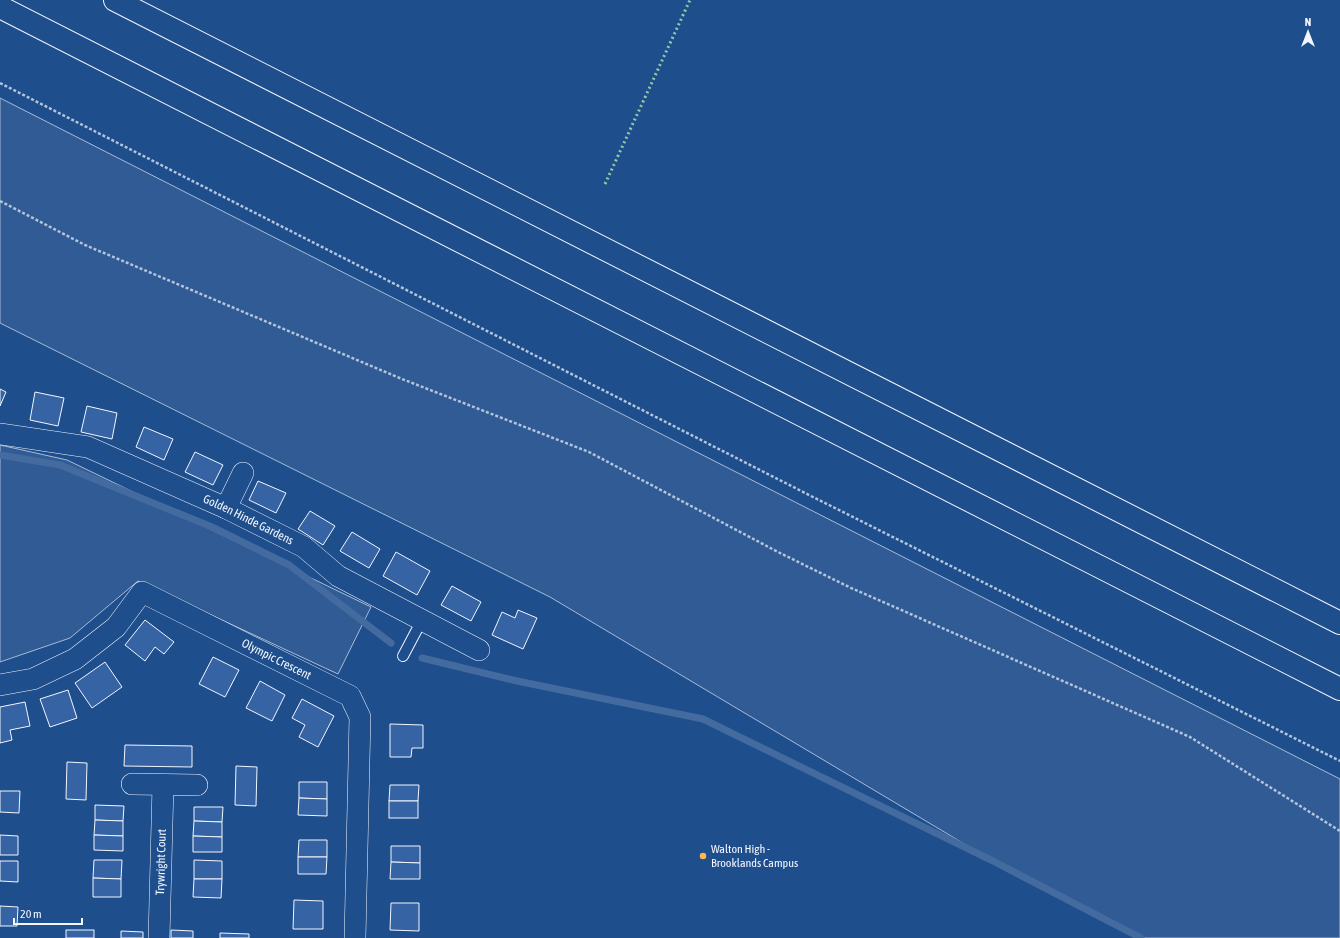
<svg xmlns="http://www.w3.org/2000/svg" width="1340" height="938" viewBox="0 0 1340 938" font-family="'Asap Condensed',sans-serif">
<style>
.green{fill:#305b95;stroke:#a8bbd7}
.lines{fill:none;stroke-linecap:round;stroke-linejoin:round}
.stream{stroke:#446ba0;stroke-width:7}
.building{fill:#3563a3;stroke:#f2f6ff}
.lane-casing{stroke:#f2f6ff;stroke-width:12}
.street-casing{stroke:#f2f6ff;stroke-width:22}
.highway-casing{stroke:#f2f6ff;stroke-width:24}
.path{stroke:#b3c4dc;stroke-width:2.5;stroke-dasharray:3 2;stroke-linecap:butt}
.lane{stroke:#1f4e8c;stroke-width:10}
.street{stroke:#1f4e8c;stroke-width:21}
.highway{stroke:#1f4e8c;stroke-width:22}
.hedge{stroke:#97c8a6;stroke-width:3;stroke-dasharray:2 3;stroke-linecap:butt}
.poi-dot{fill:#ffb74d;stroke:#1f4e8c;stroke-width:1.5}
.labels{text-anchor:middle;stroke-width:3;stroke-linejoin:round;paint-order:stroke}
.street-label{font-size:12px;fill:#f2f6ff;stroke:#1f4e8c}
.poi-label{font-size:12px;fill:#f2f6ff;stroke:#1f4e8c;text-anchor:start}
</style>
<rect width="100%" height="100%" fill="#1f4e8c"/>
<g class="green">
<path d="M0 98 1340 779V938H1141L993 861 550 597 0 323Z"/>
<path d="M0 445 67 460 371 607 338 674 138 581 70 638 0 662Z"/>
</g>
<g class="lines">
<g class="stream">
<path d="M0 455 60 465 212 527 289 565 391 643"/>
<path d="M422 658 517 681 703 719 993 861 1141 938"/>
</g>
</g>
<g class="building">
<path d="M0 389 6 392 0 406Z"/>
<path d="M35 392 64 398 58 426 30 420Z"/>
<path d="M87 406 117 413 112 439 81 432Z"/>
<path d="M144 427 173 439 164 460 136 447Z"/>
<path d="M195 452 223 465 213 485 185 472Z"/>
<path d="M258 481 286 493 276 513 249 500Z"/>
<path d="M310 511 335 526 323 545 298 529Z"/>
<path d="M352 532 380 549 369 568 340 551Z"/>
<path d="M396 552 430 571 417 595 383 576Z"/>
<path d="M452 586 481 602 471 621 441 605Z"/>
<path d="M518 610 537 618 523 649 492 635 502 612 515 618Z"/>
<path d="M145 620 174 642 164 654 155 647 145 661 125 645Z"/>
<path d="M213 657 239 670 225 697 199 684Z"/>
<path d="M105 662 122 687 92 708 75 683Z"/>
<path d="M260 681 285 695 272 721 246 708Z"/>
<path d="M68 690 77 718 50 727 40 699Z"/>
<path d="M302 699 334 716 318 747 299 737 305 725 292 718Z"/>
<path d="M25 702 30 726 10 730 12 740 0 743V707Z"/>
<path d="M390 724 423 725V748H412L411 757H390Z"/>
<path d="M125 745 192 746V767L124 766Z"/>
<path d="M67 762 87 763 86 800 66 799Z"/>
<path d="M236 766 257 767 256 806 235 805Z"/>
<path d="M299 782H327V799L299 798Z"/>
<path d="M390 785H419L418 801H389Z"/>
<path d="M0 791H20L19 813 0 812Z"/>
<path d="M299 798 327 799V816L298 815Z"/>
<rect x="389" y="801" width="29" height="17"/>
<path d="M95 805 124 806 123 821 95 820Z"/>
<path d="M194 807H223L222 822 194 821Z"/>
<path d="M95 820 123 821V836L94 835Z"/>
<path d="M194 821 222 822V837L193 836Z"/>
<path d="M0 835 18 836V855H0Z"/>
<path d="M94 835 123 836V851L94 850Z"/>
<path d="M193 836 222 837V852H193Z"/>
<path d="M299 840H327V857H298Z"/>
<path d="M391 846H420V863L391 862Z"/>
<path d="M298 857H327L326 874H298Z"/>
<path d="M94 860H122L121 879 93 878Z"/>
<path d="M194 860 222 861V879H194Z"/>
<path d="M0 861H18V882L0 881Z"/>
<path d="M391 862 420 863V879H390Z"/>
<path d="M93 878 121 879V897H93Z"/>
<path d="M194 879H222L221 898 193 897Z"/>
<path d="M294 900 323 901V929H293Z"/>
<path d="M391 903H419V931L390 930Z"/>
<path d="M0 906 18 907 17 926H0Z"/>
<rect x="66" y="930" width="28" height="8"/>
<path d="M171 930 193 931V938H171Z"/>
<path d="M121 931 143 932V938H121Z"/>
<path d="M220 933 249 934V938H220Z"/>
</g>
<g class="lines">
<defs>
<path id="lane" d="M403 656 422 620"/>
<g id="street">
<path id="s1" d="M0 434 88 447 226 508 304 547 338 576 479 650"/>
<path d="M226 508 243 473"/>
<path id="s2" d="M0 685 33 679 75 659 116 627 142 592 350 696 360 717 355 938"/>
<path d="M132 784 197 785"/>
<path id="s3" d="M159 938 163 785"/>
</g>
<g id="highway">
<path d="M115 0 1340 623"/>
<path d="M0 7 1340 689"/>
</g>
</defs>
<use href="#lane" class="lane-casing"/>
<use href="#street" class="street-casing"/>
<use href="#highway" class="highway-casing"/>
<g class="path">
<path d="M0 83 811 496 1340 761"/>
<path d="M0 201 85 245 402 379 589 452 778 552 849 587 1190 737 1340 831"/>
</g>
<use href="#lane" class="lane"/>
<use href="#street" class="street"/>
<use href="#highway" class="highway"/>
<path class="hedge" d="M605 184 690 0"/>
</g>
<circle class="poi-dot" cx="703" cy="856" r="4"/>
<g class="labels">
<g class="street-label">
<text dy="4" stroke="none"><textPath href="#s1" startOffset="265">Golden Hinde Gardens</textPath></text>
<text dy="4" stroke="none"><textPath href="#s2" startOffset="326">Olympic Crescent</textPath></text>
<text dy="4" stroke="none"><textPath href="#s3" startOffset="76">Trywright Court</textPath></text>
</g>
<g class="poi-label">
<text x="711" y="853">Walton High -<tspan x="711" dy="14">Brooklands Campus</tspan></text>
</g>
</g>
<g transform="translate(1308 32)" stroke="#1f4e8c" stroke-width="3" paint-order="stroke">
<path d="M0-3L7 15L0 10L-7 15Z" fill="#f2f6ff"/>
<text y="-6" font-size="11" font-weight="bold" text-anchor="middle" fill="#f2f6ff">N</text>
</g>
<path d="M14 918v6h68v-6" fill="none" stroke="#f2f6ff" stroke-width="2"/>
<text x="20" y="918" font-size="12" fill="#f2f6ff" stroke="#1f4e8c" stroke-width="3" paint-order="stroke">20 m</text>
</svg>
